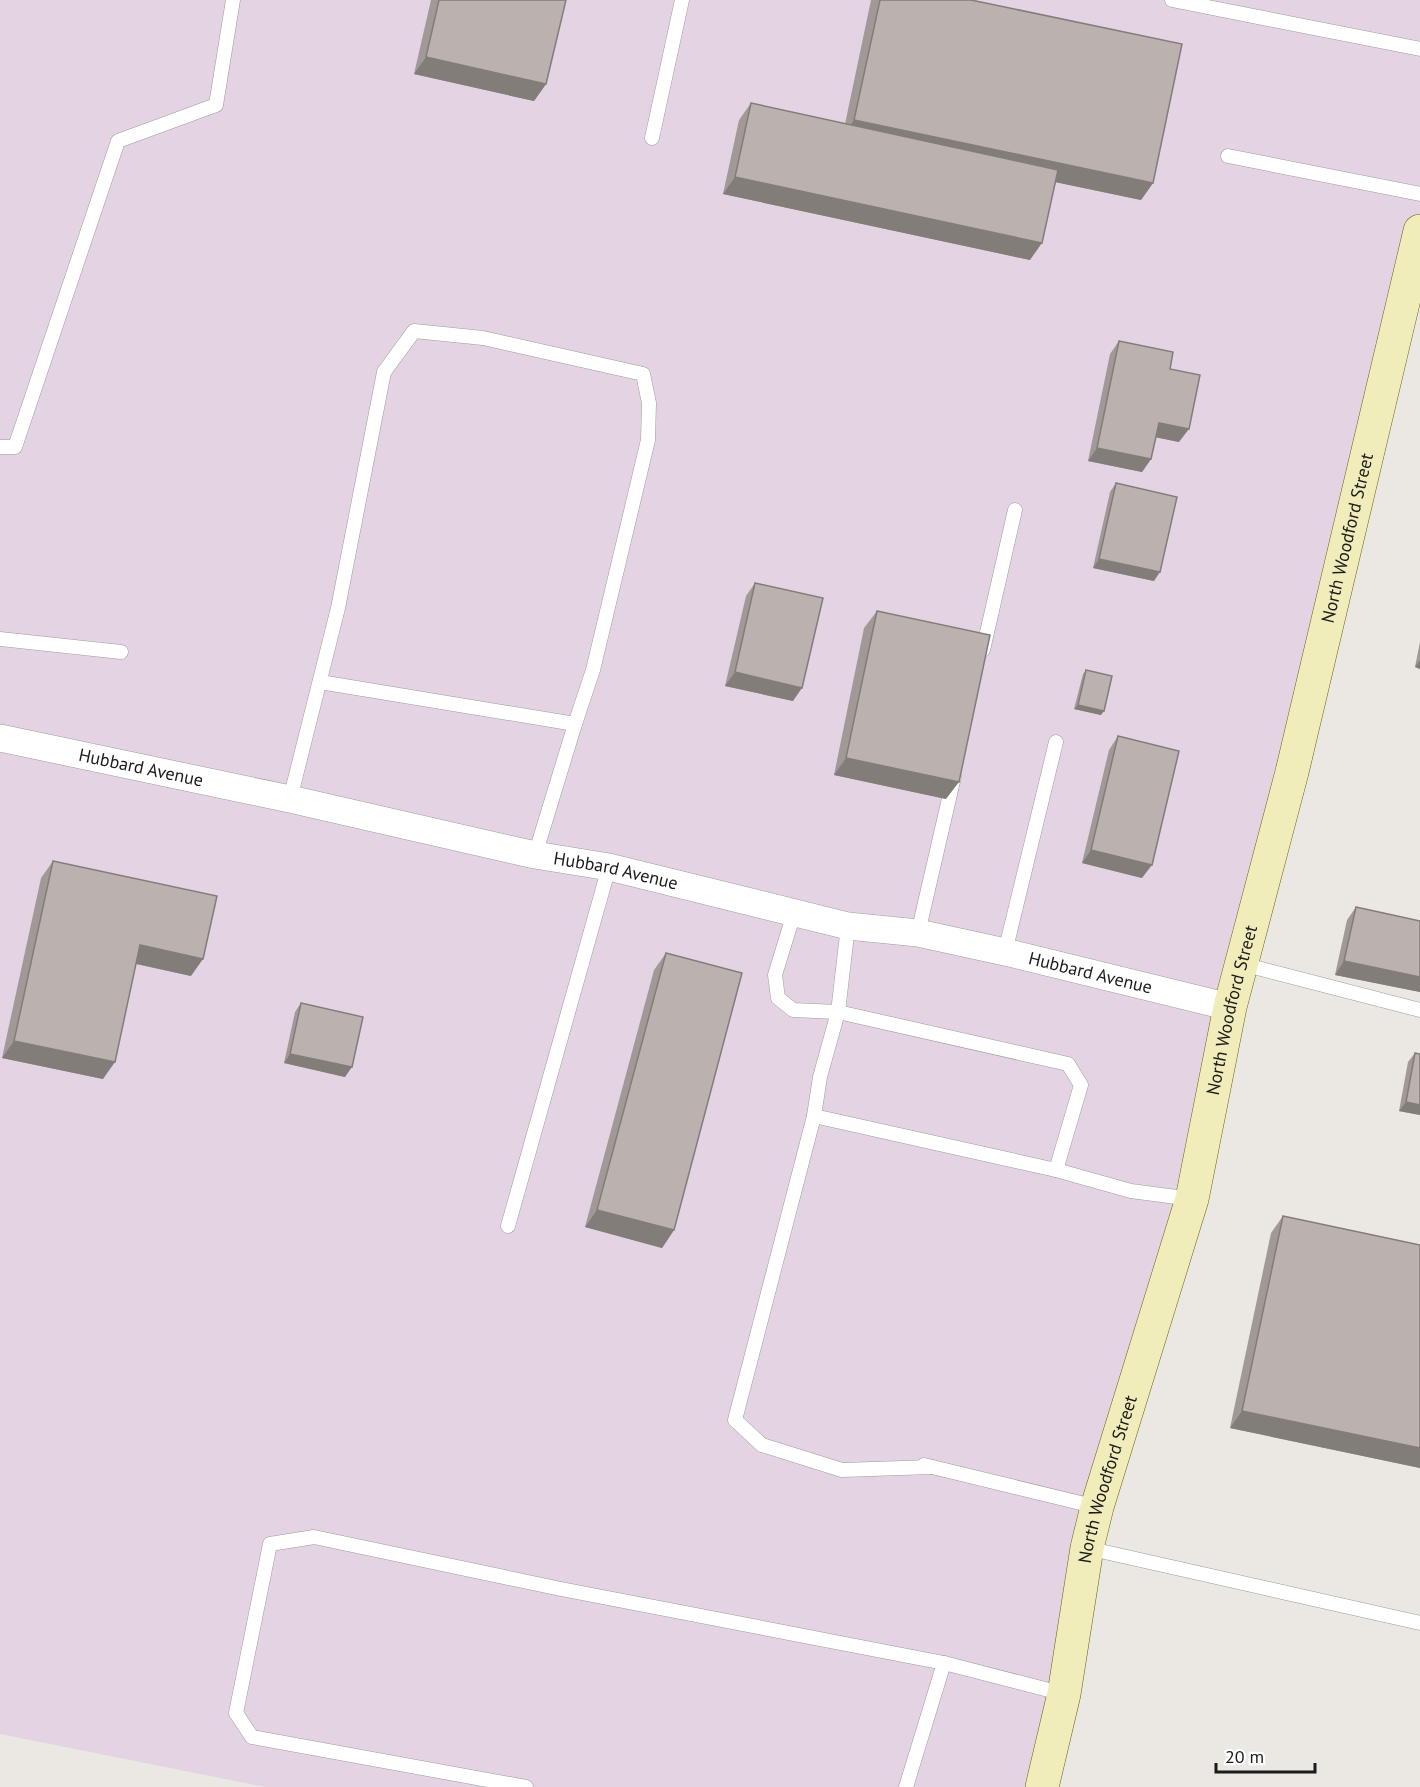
<svg xmlns="http://www.w3.org/2000/svg" width="1420" height="1787" viewBox="0 0 1420 1787" font-family="'PT Sans',sans-serif">
<style>
.industrial{fill:#e4d4e3}
.lines{fill:none;stroke-linecap:round;stroke-linejoin:round}
.lane-casing{stroke:#9c9c9c;stroke-width:15}
.street-casing{stroke:#9c9c9c;stroke-width:28}
.secondary-casing{stroke:#646310;stroke-width:34}
.lane{stroke:#fff;stroke-width:14}
.street{stroke:#fff;stroke-width:27}
.secondary{stroke:#f1edba;stroke-width:33}
.wall{fill:#a19996}
.shaded-wall{fill:#837d7a}
.building{fill:#bbb2af;stroke:#837d7a;stroke-width:1.5}
.labels{text-anchor:middle;stroke-width:4.5;stroke-linejoin:round;paint-order:stroke}
.street-label{font-size:18px;fill:#1b1b1b;stroke:#fff}
</style>
<rect width="100%" height="100%" fill="#ebe7e2"/>
<path class="industrial" d="M0 0H1420V231L1042 1787H265L0 1734Z"/>
<g class="lines">
<defs>
<g id="lane">
<path d="M1172 0 1420 49"/>
<path d="M652 138 682 0"/>
<path d="M1228 156 1420 194"/>
<path d="M0 447H15L118 141 216 105 233 0"/>
<path d="M0 639 121 652"/>
<path d="M983 650 1015 510"/>
<path d="M320 682 575 724"/>
<path d="M290 799 338 608 384 372 414 331 483 338 643 374 649 403 648 440 593 670 575 724 535 855"/>
<path d="M794 913 775 975 778 998 793 1010 838 1012 1068 1064 1081 1085 1056 1170"/>
<path d="M848 926 838 1012 820 1077 814 1116 735 1420 762 1445 842 1470 932 1467"/>
<path d="M918 933 954 777"/>
<path d="M1005 952 1056 742"/>
<path d="M1242 964 1420 1010"/>
<path d="M814 1116 1056 1170 1131 1191 1192 1199"/>
<path d="M508 1226 609 867"/>
<path d="M924 1465 1097 1507"/>
<path d="M1087 1548 1420 1623"/>
<path d="M526 1787 252 1737 236 1713 270 1544 314 1537 561 1589 944 1663 1064 1694"/>
<path d="M906 1787 944 1663"/>
</g>
<g id="street">
<path id="s1" d="M0 738 290 799 535 855 609 867 848 926 918 933 1005 952 1230 1007"/>
</g>
<g id="secondary">
<path id="s2" d="M1042 1787 1064 1694 1087 1548 1097 1507 1192 1199 1230 1007 1292 772 1420 231"/>
</g>
</defs>
<use href="#lane" class="lane-casing"/>
<use href="#street" class="street-casing"/>
<use href="#secondary" class="secondary-casing"/>
<use href="#lane" class="lane"/>
<use href="#street" class="street"/>
<use href="#secondary" class="secondary"/>
</g>
<g class="wall">
<path d="M431 0H566L546 84 534 101 414 74Z"/>
<path d="M871 0H971L1153 183 1141 200 1056 182 1030 260 723 194 739 120 751 103 845 124Z"/>
<path d="M1119 341 1170 369 1179 442 1156 437 1151 459 1142 472 1088 461 1110 354Z"/>
<path d="M1116 483 1154 581 1093 568 1110 492Z"/>
<path d="M755 583 793 701 725 686 746 596Z"/>
<path d="M877 611 946 799 834 775 864 628Z"/>
<path d="M1420 642V669L1415 667Z"/>
<path d="M1086 670 1101 715 1074 709 1083 674Z"/>
<path d="M1118 736 1142 878 1082 863 1109 750Z"/>
<path d="M53 861 191 976 136 964 103 1079 2 1058 41 878Z"/>
<path d="M1356 907 1420 921V992L1335 975 1347 920Z"/>
<path d="M666 953 674 1230 662 1248 585 1227 654 970Z"/>
<path d="M301 1003 345 1077 284 1063 295 1012Z"/>
<path d="M1415 1053 1420 1054V1115L1399 1111 1408 1062Z"/>
<path d="M1283 1216 1420 1245V1468L1230 1428 1271 1233Z"/>
</g>
<g class="shaded-wall">
<path d="M426 57 546 84 534 101 414 74Z"/>
<path d="M854 120 1153 183 1141 200 842 138Z"/>
<path d="M735 177 1042 243 1030 260 723 194Z"/>
<path d="M1159 423 1189 429 1179 442 1149 436Z"/>
<path d="M1097 448 1151 459 1142 472 1088 461Z"/>
<path d="M1099 559 1160 572 1154 581 1093 568Z"/>
<path d="M1420 660V669L1415 667Z"/>
<path d="M735 672 802 688 793 701 725 686Z"/>
<path d="M1078 705 1104 711 1101 715 1074 709Z"/>
<path d="M846 758 959 782 946 799 834 775Z"/>
<path d="M1091 850 1152 865 1142 878 1082 863Z"/>
<path d="M140 945 203 959 191 976 128 962Z"/>
<path d="M1344 961 1420 977V992L1335 975Z"/>
<path d="M14 1041 115 1062 103 1079 2 1058Z"/>
<path d="M290 1054 352 1067 345 1077 284 1063Z"/>
<path d="M1406 1102 1420 1105V1115L1399 1111Z"/>
<path d="M597 1210 674 1230 662 1248 585 1227Z"/>
<path d="M1242 1411 1420 1448V1468L1230 1428Z"/>
</g>
<g class="building">
<path d="M439 0H566L546 84 426 57Z"/>
<path d="M880 0H971L1182 44 1153 183 854 120Z"/>
<path d="M751 103 1058 170 1042 243 735 177Z"/>
<path d="M1119 341 1173 352 1170 369 1200 375 1189 429 1159 423 1151 459 1097 448Z"/>
<path d="M1116 483 1177 497 1160 572 1099 559Z"/>
<path d="M755 583 823 598 802 688 735 672Z"/>
<path d="M877 611 990 635 959 782 846 758Z"/>
<path d="M1086 670 1112 676 1104 711 1078 705Z"/>
<path d="M1118 736 1179 751 1152 865 1091 850Z"/>
<path d="M53 861 217 896 203 959 140 945 115 1062 14 1041Z"/>
<path d="M1356 907 1420 921V977L1344 961Z"/>
<path d="M666 953 742 973 674 1230 597 1210Z"/>
<path d="M301 1003 363 1017 352 1067 290 1054Z"/>
<path d="M1415 1053 1420 1054V1105L1406 1102Z"/>
<path d="M1283 1216 1420 1245V1448L1242 1411Z"/>
</g>
<g class="labels">
<g class="street-label">
<text dy="6" stroke="none"><textPath href="#s2" startOffset="1287">North Woodford Street</textPath></text>
<text dy="6" stroke="none"><textPath href="#s1" startOffset="144">Hubbard Avenue</textPath></text>
<text dy="6" stroke="none"><textPath href="#s1" startOffset="630">Hubbard Avenue</textPath></text>
<text dy="6" stroke="none"><textPath href="#s1" startOffset="1116">Hubbard Avenue</textPath></text>
<text dy="6" stroke="none"><textPath href="#s2" startOffset="801">North Woodford Street</textPath></text>
<text dy="6" stroke="none"><textPath href="#s2" startOffset="315">North Woodford Street</textPath></text>
</g>
</g>
<path d="M1216 1763v9h99v-9" fill="none" stroke="#1b1b1b" stroke-width="3"/>
<text x="1225" y="1763" font-size="18" fill="#1b1b1b" stroke="#ffffff" stroke-width="4.5" paint-order="stroke">20 m</text>
</svg>
